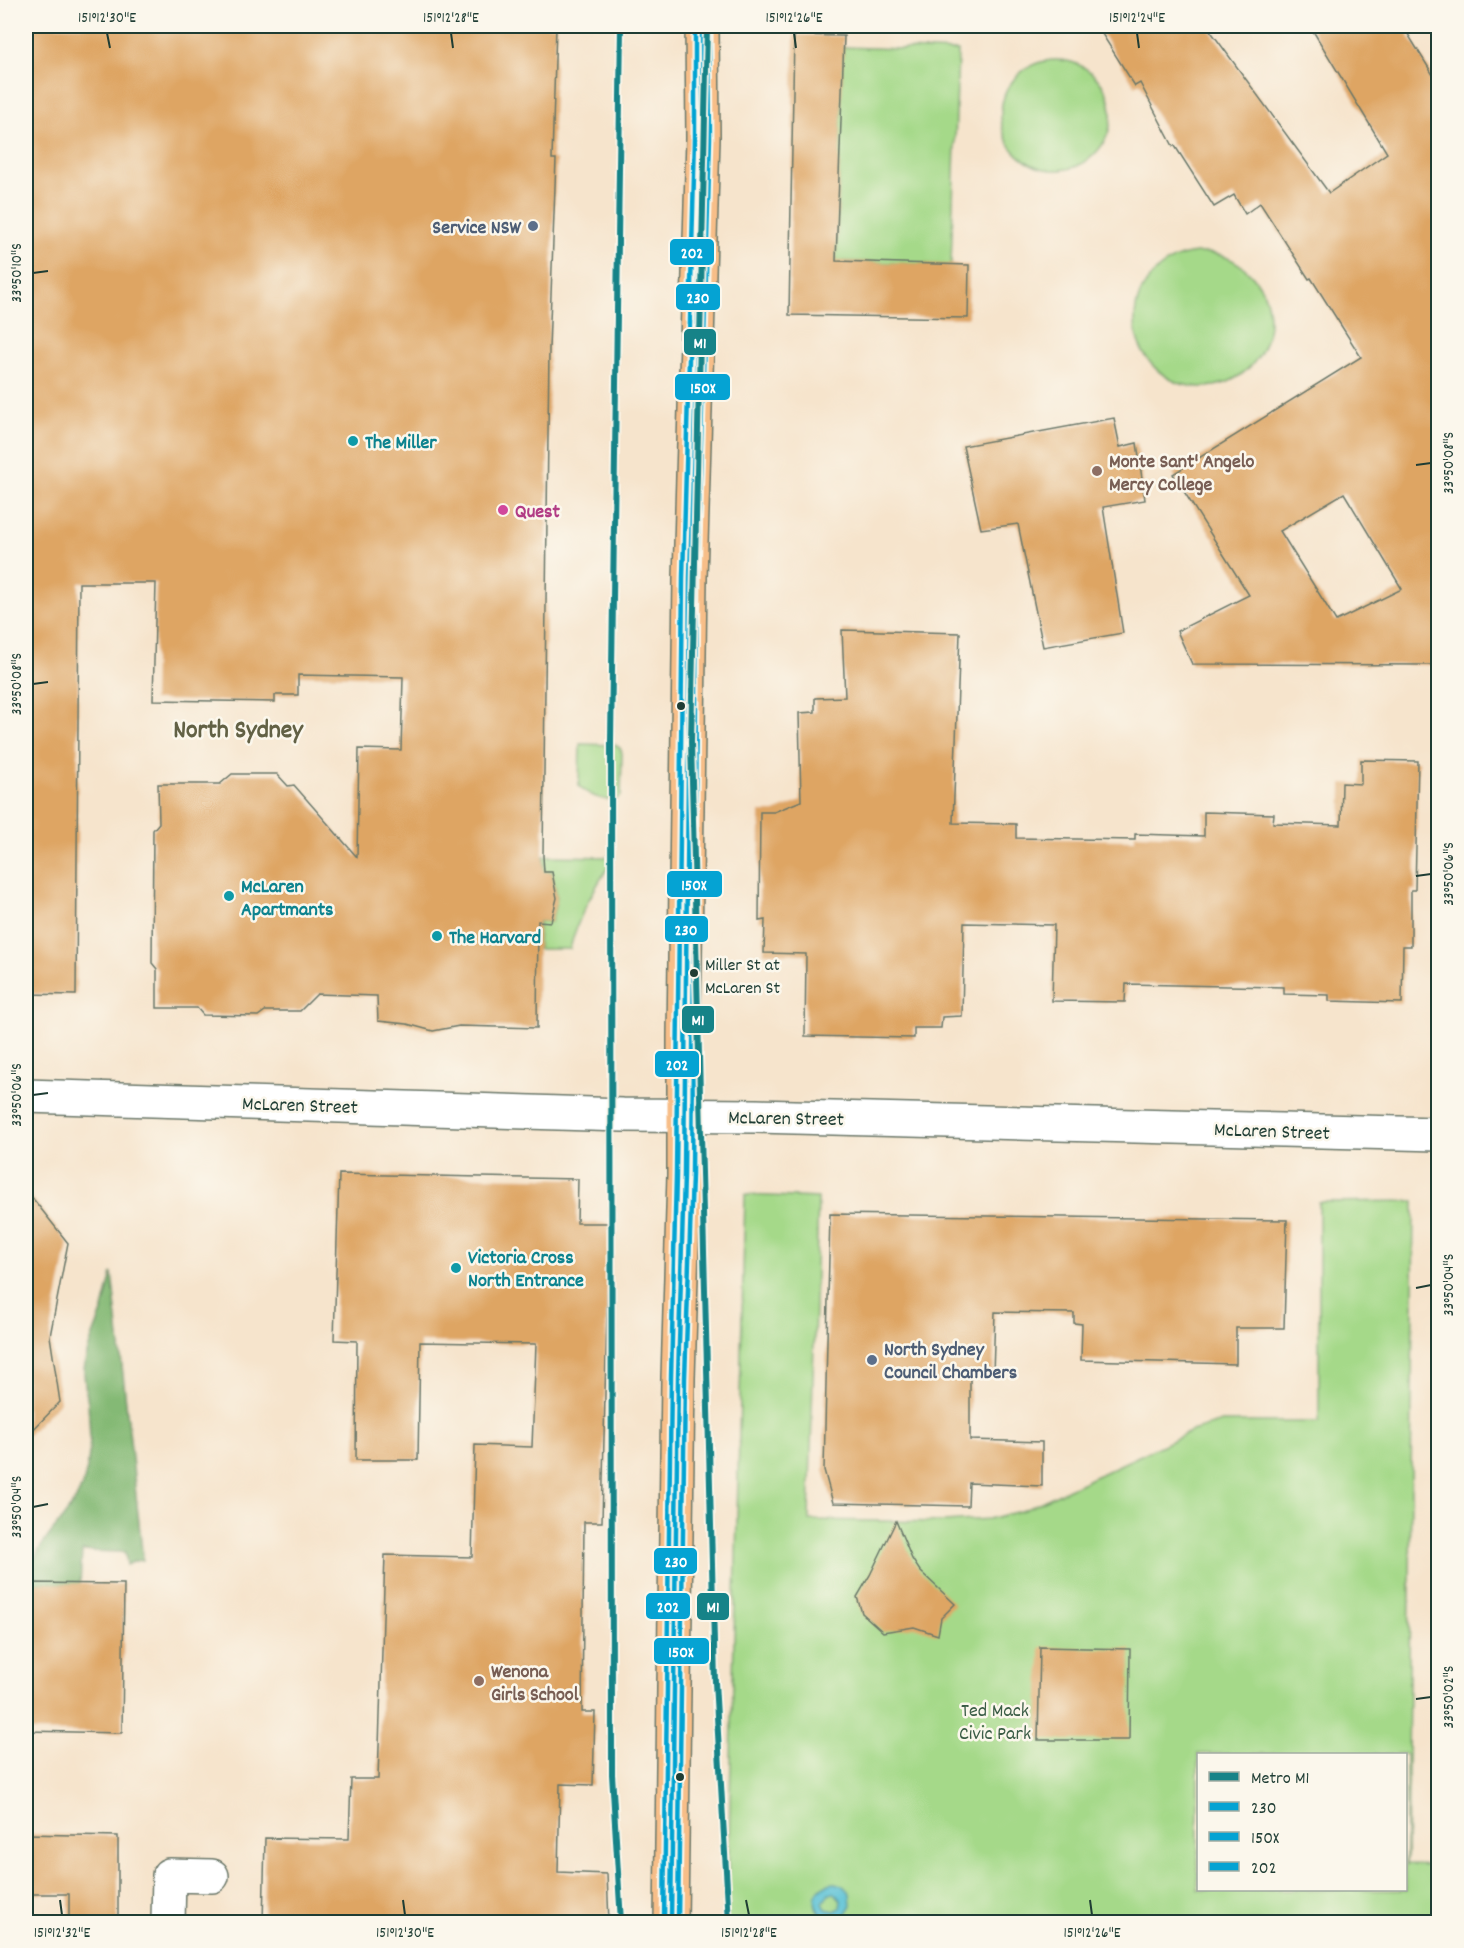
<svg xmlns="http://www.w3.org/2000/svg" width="1464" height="1948" viewBox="0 0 1464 1948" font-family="Dekko,sans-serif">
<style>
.green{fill:#a5d989;stroke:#628b5e;stroke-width:1.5;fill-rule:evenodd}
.forest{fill:#84b975;stroke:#527b54;stroke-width:1.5}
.water{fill:#58c1d5;stroke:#3c7f84;stroke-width:1.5;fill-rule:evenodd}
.building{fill:#dea564;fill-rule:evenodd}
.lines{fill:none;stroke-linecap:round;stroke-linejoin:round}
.minor-casing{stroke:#6a7769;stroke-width:36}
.major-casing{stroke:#6a7769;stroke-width:36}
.minor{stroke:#fff;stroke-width:33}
.major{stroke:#f7be88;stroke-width:33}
.bus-1-casing{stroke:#fbf7ec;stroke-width:9}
.bus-2-casing{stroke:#fbf7ec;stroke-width:9}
.bus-3-casing{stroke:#fbf7ec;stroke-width:9}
.bus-1{stroke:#05a3d3;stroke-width:4.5}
.bus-2{stroke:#05a3d3;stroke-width:4.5}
.bus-3{stroke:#05a3d3;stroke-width:4.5}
.metro-1-casing{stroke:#fbf7ec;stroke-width:10}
.metro-1{stroke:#168388;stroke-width:6}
.ticks{fill:none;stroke:#1f3d34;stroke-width:2}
.service-dot{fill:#5c6f8a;stroke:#fbf7ec;stroke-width:2}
.culture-dot{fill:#0f9aa8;stroke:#fbf7ec;stroke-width:2}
.education-dot{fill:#8d6e63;stroke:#fbf7ec;stroke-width:2}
.hotel-dot{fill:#d1479c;stroke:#fbf7ec;stroke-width:2}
.bus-dot{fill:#1f3d34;stroke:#fbf7ec;stroke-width:2}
.labels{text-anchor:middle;stroke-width:5;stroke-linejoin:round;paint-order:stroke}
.bus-label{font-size:18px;fill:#1f3d34;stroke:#fbf7ec;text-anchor:start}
.service-label{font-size:20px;font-weight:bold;fill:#4e5e75;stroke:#fbf7ec;text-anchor:end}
.culture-label{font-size:20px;font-weight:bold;fill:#0d838f;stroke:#fbf7ec;text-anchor:start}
.education-label{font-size:20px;font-weight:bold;fill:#785e54;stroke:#fbf7ec;text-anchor:start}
.hotel-label{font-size:20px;font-weight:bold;fill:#b23c85;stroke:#fbf7ec;text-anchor:start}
.street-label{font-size:20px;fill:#1f3d34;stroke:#fbf7ec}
.park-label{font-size:20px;fill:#3a5c45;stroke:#fbf7ec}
.district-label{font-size:26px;font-weight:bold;fill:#626145;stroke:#fbf7ec}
.line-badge{stroke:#fbf7ec;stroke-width:2}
.badge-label{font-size:16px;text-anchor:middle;font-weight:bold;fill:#fff}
.neatline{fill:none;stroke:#1f3d34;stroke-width:2}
.ticks-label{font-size:15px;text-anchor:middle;fill:#1f3d34}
</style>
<rect width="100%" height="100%" fill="#fbf7ec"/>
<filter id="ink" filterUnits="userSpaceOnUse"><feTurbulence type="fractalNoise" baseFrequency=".0167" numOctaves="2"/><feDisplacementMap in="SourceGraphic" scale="12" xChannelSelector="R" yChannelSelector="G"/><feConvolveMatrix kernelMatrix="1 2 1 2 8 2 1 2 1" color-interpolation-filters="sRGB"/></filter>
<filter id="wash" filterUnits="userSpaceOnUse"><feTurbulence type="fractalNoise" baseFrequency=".008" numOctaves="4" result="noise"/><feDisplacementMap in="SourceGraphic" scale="24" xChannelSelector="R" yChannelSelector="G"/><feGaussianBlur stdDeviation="1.35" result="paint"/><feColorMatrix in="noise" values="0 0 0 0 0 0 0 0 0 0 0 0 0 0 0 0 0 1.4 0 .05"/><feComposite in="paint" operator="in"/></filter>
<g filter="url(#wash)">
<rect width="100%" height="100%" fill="#f6e4cc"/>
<g class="green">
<path d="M843 47 958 51 951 265 836 261Z"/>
<circle cx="1056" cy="115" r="55"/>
<circle cx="1202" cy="320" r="67"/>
<path d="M580 744 615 745 620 748 622 753 621 796C609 805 589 796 579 786Z"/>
<path d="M544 856 615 857C596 885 578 915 570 949H538L539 921 551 922 557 898 552 872H544Z"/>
<path d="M745 1195 818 1198 809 1520 945 1522 989 1519 1024 1510 1192 1431 1222 1422H1319V1202L1414 1201 1407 1864 1438 1865V1922H727ZM1198 1754H1406V1890H1198Z"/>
</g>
<path class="forest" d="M112 1273 143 1560 135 1561 127 1565 125 1552 82 1551 80 1584 28 1583C32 1539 72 1521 84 1480 92 1454 90 1429 88 1403 86 1392 84 1381 84 1370 86 1348 96 1330 103 1309 106 1297 109 1285 112 1273Z"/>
<path class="water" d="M836 1883 842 1885 850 1893 851 1905 844 1916C812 1929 803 1884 836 1883ZM829 1893H835L841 1900 840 1908 835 1911 826 1909 823 1903Z"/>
<g id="blocks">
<g class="building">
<path d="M26 26H556L552 159H556L549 349 543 856 544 872H552L557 898 551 922 538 921 537 1028 459 1026 433 1031 407 1024 378 1021 377 996 317 994 300 1011H265L258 1016 203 1015 197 1008H157V969L152 963 153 830 159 823 158 784H220L232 774H277L288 786 294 785 357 857 359 749 401 750 403 677 298 675V695H275V702L153 700 156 583H79L76 995 26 994Z"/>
<path d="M1097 26H1207L1329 193 1387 153 1310 26H1403L1438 83V665L1192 664 1177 631 1249 595 1173 474 1361 357 1311 278 1309 279 1260 203 1245 214 1234 195 1214 207 1175 146H1173L1140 83 1135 86ZM1344 493 1402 589 1336 621 1280 531Z"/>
<path d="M794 35 844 36 836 261 969 265 968 318 789 315Z"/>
<path d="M1114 418 1120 447 1137 443 1145 500 1103 507 1123 633 1043 647 1018 524 981 529 963 446Z"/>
<path d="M842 630 960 633 953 823 1016 824V838L1135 840V834L1204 836V812L1274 814 1273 823 1341 825 1342 783 1361 784V760L1418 761 1415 890H1411V946H1403L1402 1003 1329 1001V995L1284 994V987L1126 984 1125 1002 1052 1001 1054 925 964 923 962 1016 942 1017 941 1028H914V1038L805 1036 806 954 764 953 765 920 759 921 760 812H774L801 801 799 713 815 712V698L845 697Z"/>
<path d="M339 1174 578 1179 577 1223H609L602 1522H584L582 1712H595L593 1785 560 1784 558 1872 607 1874 609 1923H263L265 1838 349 1839 351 1779H378L385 1555 472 1557 475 1445 532 1447 536 1344 420 1342 418 1460H356L357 1341 334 1340Z"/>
<path d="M26 1190 68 1243 50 1336 60 1402 26 1437Z"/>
<path d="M830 1214 1287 1220 1284 1328H1236V1364L1081 1360 1082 1324 1074 1323V1313L995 1312 993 1374 970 1373V1440L1042 1442V1486L969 1483 968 1506 833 1503 824 1470Z"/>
<path d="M896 1521 912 1559 920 1571 955 1604 941 1618 938 1635 914 1627 883 1632 862 1613 857 1597 870 1575Z"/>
<path d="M26 1583 124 1584 122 1733 26 1731Z"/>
<path d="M1040 1647 1130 1649 1129 1740H1038Z"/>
<path d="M26 1834 118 1836V1923H69V1894H26Z"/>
</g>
</g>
</g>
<g filter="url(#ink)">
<use href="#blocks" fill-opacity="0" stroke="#6a7769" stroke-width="1.5"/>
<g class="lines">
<defs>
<g id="minor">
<path d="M26 1096 623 1115 756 1116 1438 1134"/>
<path d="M168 1922 169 1875 212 1876"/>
</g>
<path id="major" d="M671 1922 678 1378 684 1175V1036L690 578 703 138 702 26"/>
</defs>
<use href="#minor" class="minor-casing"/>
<use href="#major" class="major-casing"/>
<use href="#minor" class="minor"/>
<use href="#major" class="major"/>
<defs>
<path id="bus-1" d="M671 1922 678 1378 684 1175 690 578 703 138 702 26"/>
<path id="bus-2" d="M678 1922 685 1378 692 1175 697 578 710 138 709 26"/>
<path id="bus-3" d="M664 1922 671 1378 676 1175 683 578 695 138V26"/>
</defs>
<use href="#bus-1" class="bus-1-casing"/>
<use href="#bus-2" class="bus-2-casing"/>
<use href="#bus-3" class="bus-3-casing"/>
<use href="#bus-1" class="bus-1"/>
<use href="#bus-2" class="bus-2"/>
<use href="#bus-3" class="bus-3"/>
<defs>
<g id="metro-1">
<path d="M621 26 611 741 612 1774 621 1922"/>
<path d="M707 26 691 742 715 1682 729 1922"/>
</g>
</defs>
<use href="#metro-1" class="metro-1-casing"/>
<use href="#metro-1" class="metro-1"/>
</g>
</g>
<path class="ticks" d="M107 33 110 48M451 33 453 48M794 33 796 48M1137 33 1139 48M33 273 48 271M1416 465 1431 463M33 684 48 682M1416 876 1431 874M33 1095 48 1093M1416 1288 1431 1285M33 1507 48 1504M1416 1699 1431 1697M60 1900 62 1915M403 1900 405 1915M746 1900 749 1915M1090 1900 1092 1915"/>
<g class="service-dot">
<circle cx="533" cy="226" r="6"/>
<circle cx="872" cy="1360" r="6"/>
</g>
<g class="culture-dot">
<circle cx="353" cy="441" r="6"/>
<circle cx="229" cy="896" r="6"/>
<circle cx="437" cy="936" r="6"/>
<circle cx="456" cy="1268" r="6"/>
</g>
<g class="education-dot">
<circle cx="1097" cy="471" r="6"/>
<circle cx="479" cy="1681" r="6"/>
</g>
<circle class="hotel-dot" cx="503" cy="510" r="6"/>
<g class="bus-dot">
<circle cx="681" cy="706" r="5"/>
<circle cx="694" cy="973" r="5"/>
<circle cx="680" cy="1777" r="5"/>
</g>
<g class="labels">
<g class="bus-label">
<text x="705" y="970">Miller St at<tspan x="705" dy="23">McLaren St</tspan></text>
</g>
<g class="service-label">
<text x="521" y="233">Service NSW</text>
<text x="884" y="1355" text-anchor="start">North Sydney<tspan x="884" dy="23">Council Chambers</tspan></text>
</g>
<g class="culture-label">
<text x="365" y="448">The Miller</text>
<text x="241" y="892">McLaren<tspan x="241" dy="23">Apartmants</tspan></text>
<text x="449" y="943">The Harvard</text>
<text x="468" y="1263">Victoria Cross<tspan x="468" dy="23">North Entrance</tspan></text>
</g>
<g class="education-label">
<text x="1109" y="467">Monte Sant' Angelo<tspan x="1109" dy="23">Mercy College</tspan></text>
<text x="491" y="1677">Wenona<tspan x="491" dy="23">Girls School</tspan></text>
</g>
<g class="hotel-label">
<text x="515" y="517">Quest</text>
</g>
<g class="street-label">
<text transform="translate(300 1104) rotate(2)" y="7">McLaren Street</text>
<text transform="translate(786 1117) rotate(1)" y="7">McLaren Street</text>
<text transform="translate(1272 1130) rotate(2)" y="7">McLaren Street</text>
</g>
<g class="park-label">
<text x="995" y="1716">Ted Mack<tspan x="995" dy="23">Civic Park</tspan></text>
</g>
<g class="district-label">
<text x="238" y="737">North Sydney</text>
</g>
</g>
<g class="line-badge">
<rect x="669" y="238" width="46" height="28" rx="6" fill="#05a3d3"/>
<rect x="675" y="283" width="46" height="28" rx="6" fill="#05a3d3"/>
<rect x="683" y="328" width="34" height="28" rx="6" fill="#168388"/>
<rect x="674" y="373" width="57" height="28" rx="6" fill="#05a3d3"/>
<rect x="666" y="870" width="57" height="28" rx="6" fill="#05a3d3"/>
<rect x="664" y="915" width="45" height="28" rx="6" fill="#05a3d3"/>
<rect x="681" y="1005" width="34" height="29" rx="6" fill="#168388"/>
<rect x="654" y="1050" width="46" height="28" rx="6" fill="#05a3d3"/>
<rect x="653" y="1547" width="45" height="28" rx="6" fill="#05a3d3"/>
<rect x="645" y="1592" width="46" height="28" rx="6" fill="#05a3d3"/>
<rect x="696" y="1592" width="34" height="29" rx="6" fill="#168388"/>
<rect x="653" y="1637" width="57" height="28" rx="6" fill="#05a3d3"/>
</g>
<g class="badge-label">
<text x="692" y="258">202</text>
<text x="698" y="303">230</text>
<text x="700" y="348">M1</text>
<text x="703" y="393">150X</text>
<text x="694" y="890">150X</text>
<text x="686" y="935">230</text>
<text x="698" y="1025">M1</text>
<text x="677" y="1070">202</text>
<text x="676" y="1567">230</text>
<text x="668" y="1612">202</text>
<text x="713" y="1612">M1</text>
<text x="681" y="1657">150X</text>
</g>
<rect width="1464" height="1948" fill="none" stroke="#fbf7ec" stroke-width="66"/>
<rect x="1197" y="1753" width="210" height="138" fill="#fbf7ec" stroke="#a3ada2" stroke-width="1.5"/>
<rect x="1209" y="1772" width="30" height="9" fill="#168388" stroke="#a3ada2" stroke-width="1.5"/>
<text x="1251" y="1783" font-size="18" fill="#1f3d34">Metro M1</text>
<rect x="1209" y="1802" width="30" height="9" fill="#05a3d3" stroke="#a3ada2" stroke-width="1.5"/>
<text x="1251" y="1813" font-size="18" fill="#1f3d34">230</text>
<rect x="1209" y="1832" width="30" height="9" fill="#05a3d3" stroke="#a3ada2" stroke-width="1.5"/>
<text x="1251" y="1843" font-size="18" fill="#1f3d34">150X</text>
<rect x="1209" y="1862" width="30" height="9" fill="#05a3d3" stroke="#a3ada2" stroke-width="1.5"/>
<text x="1251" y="1873" font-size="18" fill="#1f3d34">202</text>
<rect x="33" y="33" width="1398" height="1882" class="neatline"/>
<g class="ticks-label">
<text x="107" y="22">151°12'30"E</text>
<text x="451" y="22">151°12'28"E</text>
<text x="794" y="22">151°12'26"E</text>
<text x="1137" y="22">151°12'24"E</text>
<text transform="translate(16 273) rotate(-90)" y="5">33°50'10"S</text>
<text transform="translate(1448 463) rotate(-90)" y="5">33°50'08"S</text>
<text transform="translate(16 684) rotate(-90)" y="5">33°50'08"S</text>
<text transform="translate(1448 874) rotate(-90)" y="5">33°50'06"S</text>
<text transform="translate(16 1095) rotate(-90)" y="5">33°50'06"S</text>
<text transform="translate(1448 1285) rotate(-90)" y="5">33°50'04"S</text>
<text transform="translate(16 1507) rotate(-90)" y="5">33°50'04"S</text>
<text transform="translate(1448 1697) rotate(-90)" y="5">33°50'02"S</text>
<text x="62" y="1937">151°12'32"E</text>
<text x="405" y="1937">151°12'30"E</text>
<text x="749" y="1937">151°12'28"E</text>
<text x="1092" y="1937">151°12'26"E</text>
</g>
</svg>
